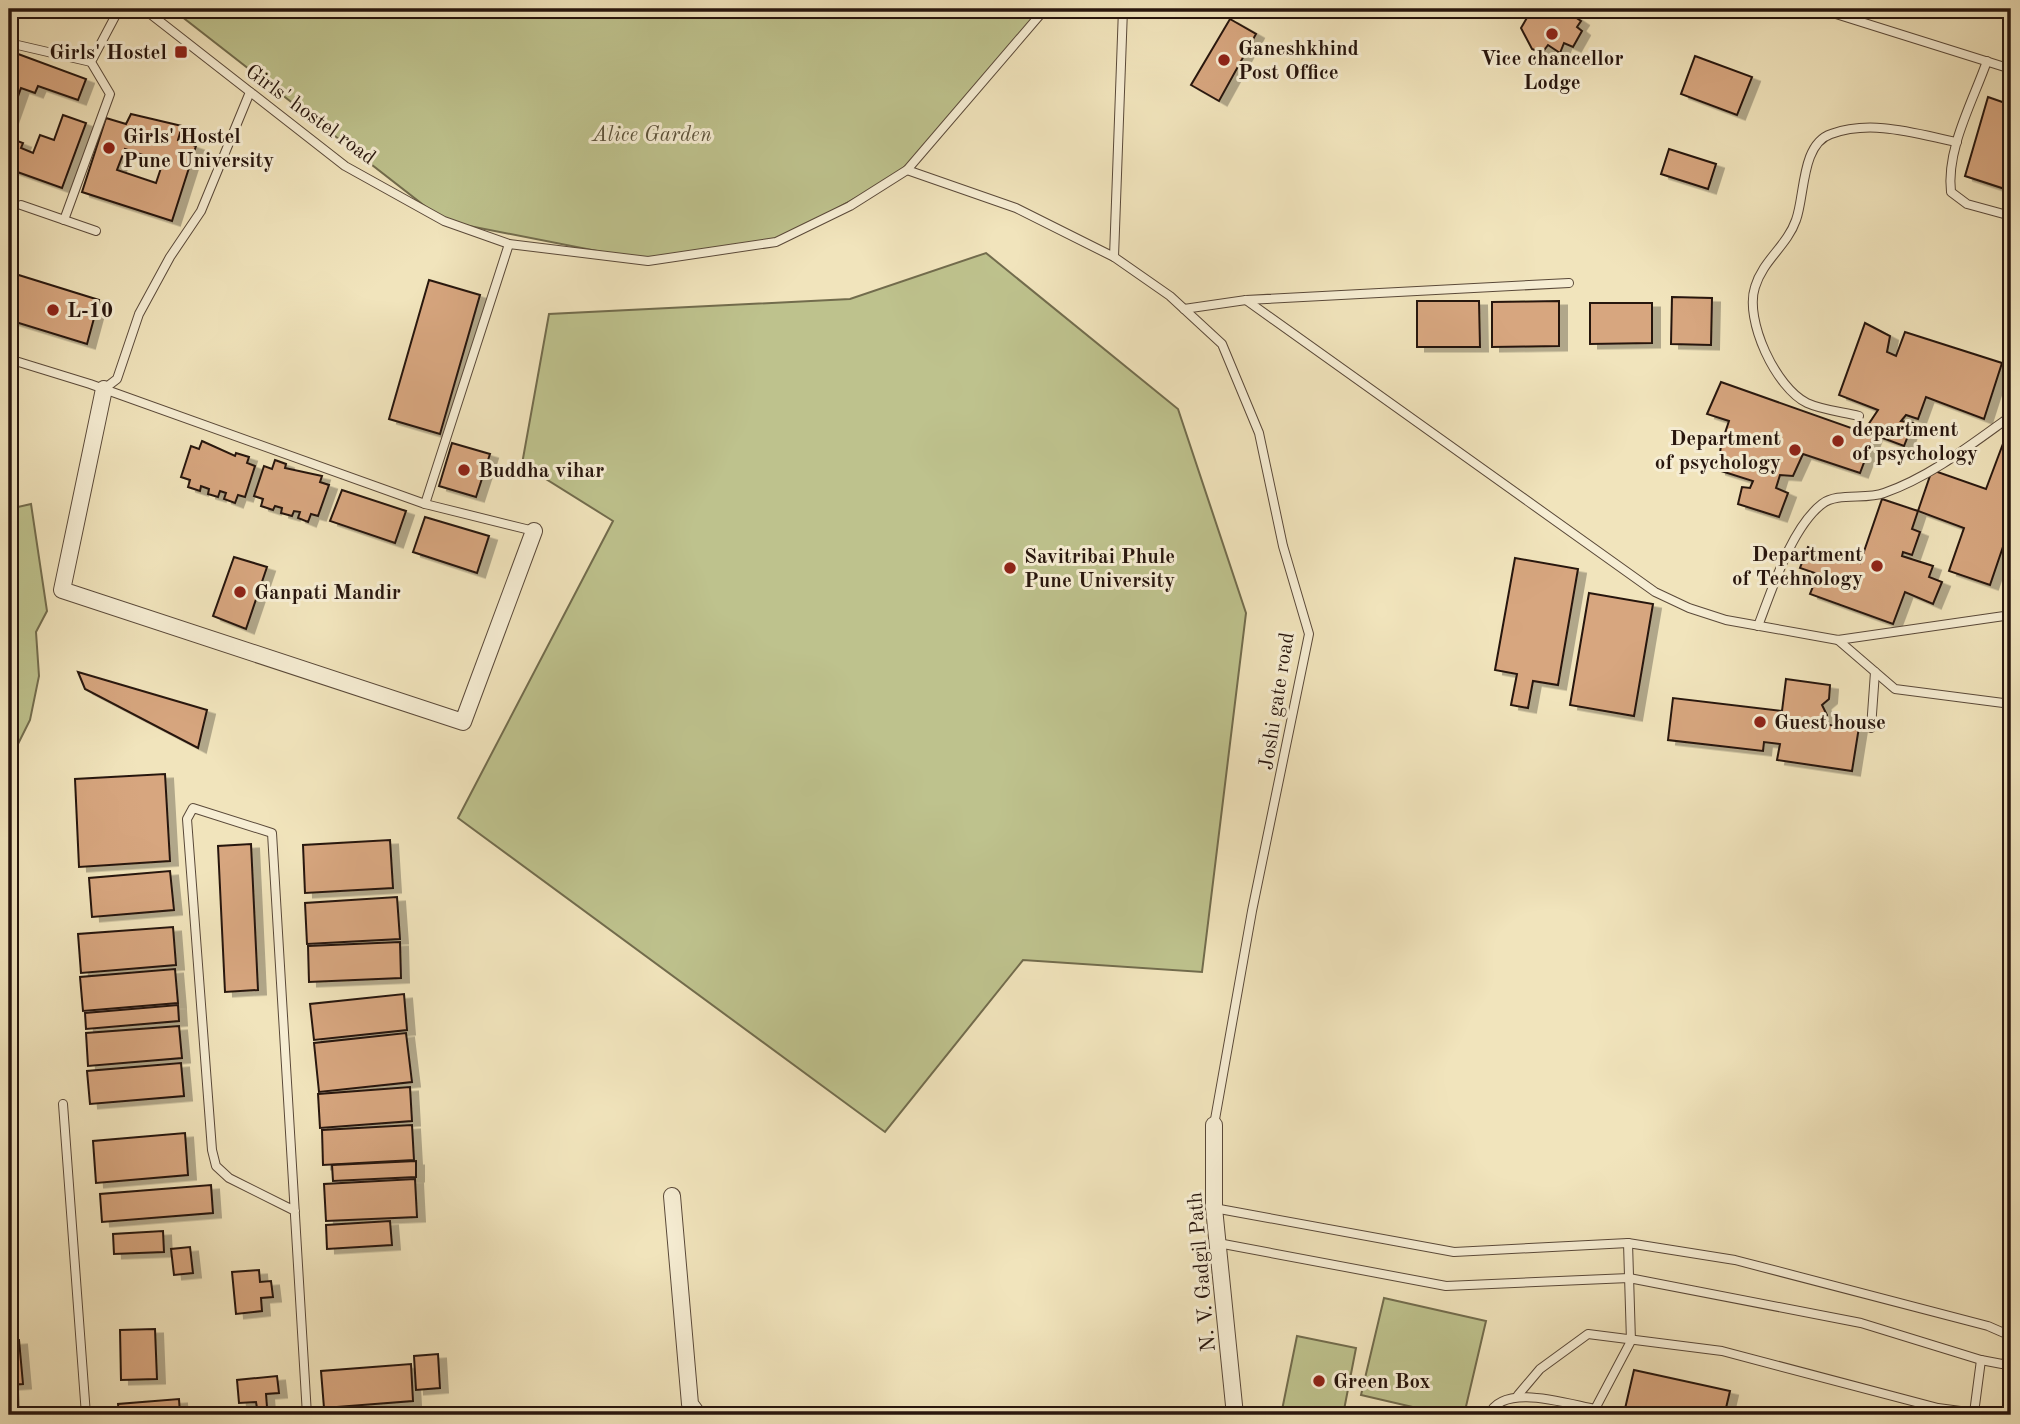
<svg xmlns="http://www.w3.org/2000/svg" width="2020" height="1424" viewBox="0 0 2020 1424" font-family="'Old Standard TT',serif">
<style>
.green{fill:#bec28d;stroke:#726c4d;stroke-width:2}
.building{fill:#d7a67f;stroke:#27150d;stroke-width:2;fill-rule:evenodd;filter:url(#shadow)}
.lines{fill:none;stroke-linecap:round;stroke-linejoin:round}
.lane-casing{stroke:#5a4939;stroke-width:10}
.street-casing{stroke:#5a4939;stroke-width:18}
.lane{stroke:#f6edd3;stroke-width:8}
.street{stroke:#f6edd3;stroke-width:16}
.poi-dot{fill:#8f2418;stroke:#f6edd3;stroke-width:2.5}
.labels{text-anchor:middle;stroke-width:6;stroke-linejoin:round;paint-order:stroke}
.poi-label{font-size:21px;font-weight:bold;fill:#27150d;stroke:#f6edd3;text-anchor:start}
.street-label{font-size:21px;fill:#27150d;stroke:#f6edd3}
.park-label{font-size:21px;font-style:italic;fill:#5c523a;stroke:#f6edd3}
</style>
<defs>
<filter id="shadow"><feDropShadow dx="8" dy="4.5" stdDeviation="0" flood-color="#0004"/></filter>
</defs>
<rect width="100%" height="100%" fill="#f1e4bc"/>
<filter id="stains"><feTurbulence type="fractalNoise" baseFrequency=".00286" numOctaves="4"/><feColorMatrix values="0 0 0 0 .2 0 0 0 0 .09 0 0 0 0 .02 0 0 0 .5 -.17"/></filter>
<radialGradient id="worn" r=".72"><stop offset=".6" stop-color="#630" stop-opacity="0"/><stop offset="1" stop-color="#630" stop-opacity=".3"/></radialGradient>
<g class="green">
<path d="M172 9H1045L907 170 776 242 648 261 444 221Z"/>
<path d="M986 253 1178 409 1246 613 1202 972 1023 960 885 1132 458 818 613 521 522 464 549 314 850 299Z"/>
<path d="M31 504 47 611 36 632 39 676 30 720 9 762V509Z"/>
<path d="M1384 1298 1486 1321 1464 1415H1447L1361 1395Z"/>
<path d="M1297 1336 1356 1348 1343 1415H1281Z"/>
</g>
<g class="building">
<path d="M1525 9H1571L1569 13 1581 21 1577 27 1582 31 1573 47 1564 43 1560 53 1548 45 1542 53 1532 49 1521 28 1528 16Z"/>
<path d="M1230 19 1256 34 1219 101 1191 85Z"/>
<path d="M10 51 86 79 78 100 38 86 35 93 21 88 9 122Z"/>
<path d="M1695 56 1752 77 1737 115 1681 94Z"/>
<path d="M1988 97 2011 105V191L1965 176Z"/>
<path d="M131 114 182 126 178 140 196 146 172 221 82 192 106 118 126 124ZM125 149 163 162 156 183 117 170Z"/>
<path d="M63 115 86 123 62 188 9 169V138L23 143 21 148 33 153 40 135 54 140Z"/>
<path d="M1669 149 1716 164 1708 189 1661 174Z"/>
<path d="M9 272 99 300 87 344 9 320Z"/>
<path d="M429 280 480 295 440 434 389 419Z"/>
<path d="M1672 297 1712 298 1711 345 1671 344Z"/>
<path d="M1417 301H1479L1480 347H1417Z"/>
<path d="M1559 301V346L1492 347V302Z"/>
<path d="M1590 303H1652V343L1590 344Z"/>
<path d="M1865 323 1890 336 1887 352 1896 356 1905 332 2002 363 1984 419 1926 397 1918 419 1906 415 1901 421 1913 423 1904 446 1864 431 1878 410 1839 395Z"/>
<path d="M1721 382 1874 436 1860 473 1803 454 1793 476 1780 475 1776 488 1788 493 1779 517 1738 504 1742 487 1750 488 1753 481 1718 470 1721 445 1729 421 1707 414Z"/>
<path d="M2010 425 2011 544 2005 541 1990 585 1949 571 1964 528 1918 511 1932 470 1986 489Z"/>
<path d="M202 441 235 456 236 453 249 457 247 463 255 466 245 497 238 495 235 503 224 499 226 493 220 491 218 497 208 494 209 489 201 486 200 491 188 487 190 480 181 477 191 446 199 449Z"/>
<path d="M452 443 490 454 476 497 439 486Z"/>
<path d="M275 460 286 464 285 468 322 476 320 482 329 485 318 516 311 514 308 522 298 518 300 512 294 511 292 516 281 513 282 508 275 506 273 510 261 506 263 499 254 496 264 466 272 469Z"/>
<path d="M342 490 406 511 395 543 330 521Z"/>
<path d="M1882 499 1918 511 1912 529 1920 532 1912 555 1903 552 1902 556 1933 566 1929 577 1942 582 1933 604 1905 592 1893 624 1810 594 1818 574 1800 568 1808 547 1860 563Z"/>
<path d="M425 517 489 536 477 573 413 552Z"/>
<path d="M234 557 267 567 246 629 213 616Z"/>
<path d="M1515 558 1578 569 1558 685 1533 681 1528 708 1511 705 1517 674 1495 670Z"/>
<path d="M1589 593 1653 604 1634 716 1570 705Z"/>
<path d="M78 672 207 710 198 748 85 689Z"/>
<path d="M1786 679 1830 685 1829 699 1822 705 1827 715 1824 723 1839 728 1843 724 1859 727 1852 771 1777 760 1780 744 1764 742 1763 751 1668 740 1673 698 1782 711Z"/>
<path d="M165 774 170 861 79 867 75 779Z"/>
<path d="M390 840 393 888 305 893 303 845Z"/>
<path d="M251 844 258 990 225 992 218 846Z"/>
<path d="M170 871 174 910 92 917 89 878Z"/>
<path d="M397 897 400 939 307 944 305 903Z"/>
<path d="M173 927 176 965 81 973 78 934Z"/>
<path d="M400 942 401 978 309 982 308 946Z"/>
<path d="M175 969 178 1003 83 1011 80 977Z"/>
<path d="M404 994 407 1030 314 1040 310 1004Z"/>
<path d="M178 1005 179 1021 86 1029 85 1013Z"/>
<path d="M179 1026 182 1058 88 1066 86 1033Z"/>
<path d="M406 1033 412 1082 319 1092 314 1043Z"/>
<path d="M181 1063 184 1096 90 1104 87 1071Z"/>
<path d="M410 1087 412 1121 320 1128 318 1094Z"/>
<path d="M412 1125 414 1160 323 1165 322 1130Z"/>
<path d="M185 1133 188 1175 96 1183 93 1141Z"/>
<path d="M416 1161V1177L333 1181 332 1165Z"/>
<path d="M415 1179 417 1217 326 1221 324 1184Z"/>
<path d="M211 1185 213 1213 102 1222 100 1194Z"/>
<path d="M390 1221 392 1245 327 1249 326 1225Z"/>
<path d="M163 1231 164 1252 114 1254 113 1234Z"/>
<path d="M190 1247 193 1273 174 1275 171 1249Z"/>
<path d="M259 1270 260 1282 271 1281 273 1297 261 1298 262 1311 236 1314 232 1272Z"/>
<path d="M155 1329 157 1379 121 1380 120 1330Z"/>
<path d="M19 1340 23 1384 10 1385 12 1415H9V1341Z"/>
<path d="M438 1354 440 1388 416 1390 414 1356Z"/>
<path d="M411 1364 413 1401 324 1408 321 1371Z"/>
<path d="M1634 1370 1730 1391 1726 1408 1731 1409 1730 1415 1624 1413Z"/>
<path d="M277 1376 279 1393 266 1394 267 1407 257 1408 256 1402 239 1403 237 1380Z"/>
<path d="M179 1399 180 1415H119L118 1404Z"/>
</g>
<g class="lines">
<defs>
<g id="lane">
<path d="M144 9 345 166 444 221 509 244 648 261 776 242 850 206 907 170"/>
<path d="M1045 9 907 170 1016 208 1114 257 1123 9"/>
<path d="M1820 9 2011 69"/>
<path d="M9 43 91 62"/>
<path d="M1987 61C1973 101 1946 149 1951 192L1967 204 2011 216"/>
<path d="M21 205 96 231"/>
<path d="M64 220 110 94 91 62 119 9"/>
<path d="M1114 257 1170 296 1222 344 1259 433 1283 546 1309 634 1252 911 1214 1125"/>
<path d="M1246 300 1655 592 1689 608 1726 620 1838 640 2011 615"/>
<path d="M1184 309 1246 300 1569 283"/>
<path d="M9 359 90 384 425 504 534 531"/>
<path d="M104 389 117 379 139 314 170 257 201 211 250 92"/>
<path d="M1859 416C1843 412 1822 410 1807 403 1776 388 1744 320 1755 287 1763 260 1787 246 1796 220 1805 196 1801 144 1831 134 1872 119 1917 134 1957 142"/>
<path d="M425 504 509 244"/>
<path d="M1758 626C1772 590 1791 528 1822 504 1837 492 1866 500 1884 493 1930 477 1972 444 2011 416"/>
<path d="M1838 640 1895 689 2011 704"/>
<path d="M1871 728 1875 672"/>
<path d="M63 1104 86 1415"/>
<path d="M1214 1208 1454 1252 1628 1243 1735 1260 1988 1326 2011 1336"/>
<path d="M295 1211 229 1178 216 1166 212 1150 187 819 193 808 272 833 307 1415"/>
<path d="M1218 1243 1446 1286 1629 1278 1861 1323 1981 1360 2002 1364 2011 1361"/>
<path d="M1518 1395 1540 1369 1588 1334 1722 1351 1938 1408 1990 1415"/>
<path d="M1974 1413 1981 1360"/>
<path d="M1489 1415C1502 1382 1568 1404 1595 1409L1631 1341 1628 1243"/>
</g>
<g id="street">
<path d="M104 389 62 590 463 722 534 531"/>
<path d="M1214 1125V1208L1235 1415"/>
<path d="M672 1196 690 1404 698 1415"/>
</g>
</defs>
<use href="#lane" class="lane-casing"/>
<use href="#street" class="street-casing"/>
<use href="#lane" class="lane"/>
<use href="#street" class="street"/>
</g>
<g class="poi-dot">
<circle cx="1552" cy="34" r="7"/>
<rect x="174" y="45" width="14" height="14" rx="3.5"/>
<circle cx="1224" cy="60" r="7"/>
<circle cx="109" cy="148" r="7"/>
<circle cx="53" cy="310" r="7"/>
<circle cx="1838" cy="441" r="7"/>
<circle cx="1795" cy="450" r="7"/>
<circle cx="464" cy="470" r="7"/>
<circle cx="1877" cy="566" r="7"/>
<circle cx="1010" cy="568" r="7"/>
<circle cx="240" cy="592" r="7"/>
<circle cx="1760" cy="722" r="7"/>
<circle cx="1319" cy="1381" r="7"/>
</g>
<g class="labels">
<g class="poi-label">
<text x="1238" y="55">Ganeshkhind<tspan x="1238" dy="24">Post Office</tspan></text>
<text x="167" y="59" text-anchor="end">Girls' Hostel</text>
<text x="1552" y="65" text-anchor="middle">Vice chancellor<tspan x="1552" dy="24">Lodge</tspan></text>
<text x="123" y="143">Girls' Hostel<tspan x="123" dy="24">Pune University</tspan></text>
<text x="67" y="317">L-10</text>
<text x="1852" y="436">department<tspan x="1852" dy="24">of psychology</tspan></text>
<text x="1781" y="445" text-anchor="end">Department<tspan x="1781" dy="24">of psychology</tspan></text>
<text x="478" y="477">Buddha vihar</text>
<text x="1863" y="561" text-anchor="end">Department<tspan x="1863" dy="24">of Technology</tspan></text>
<text x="1024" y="563">Savitribai Phule<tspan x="1024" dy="24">Pune University</tspan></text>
<text x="254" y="599">Ganpati Mandir</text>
<text x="1774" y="729">Guest house</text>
<text x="1333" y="1388">Green Box</text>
</g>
<g class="street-label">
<text transform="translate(311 114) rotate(36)" y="7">Girls' hostel road</text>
<text transform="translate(1276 701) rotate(-81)" y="7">Joshi gate road</text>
<text transform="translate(1201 1272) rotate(-95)" y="7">N. V. Gadgil Path</text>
</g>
<g class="park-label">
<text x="652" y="141">Alice Garden</text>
</g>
</g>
<rect width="2020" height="1424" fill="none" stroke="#f1e4bc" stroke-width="35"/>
<rect x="10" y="10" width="1999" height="1403" fill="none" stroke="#27150d" stroke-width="3.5"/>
<rect x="18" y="18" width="1985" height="1389" fill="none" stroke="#27150d" stroke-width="2"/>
<rect width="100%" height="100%" filter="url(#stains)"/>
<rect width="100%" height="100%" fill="url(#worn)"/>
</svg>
